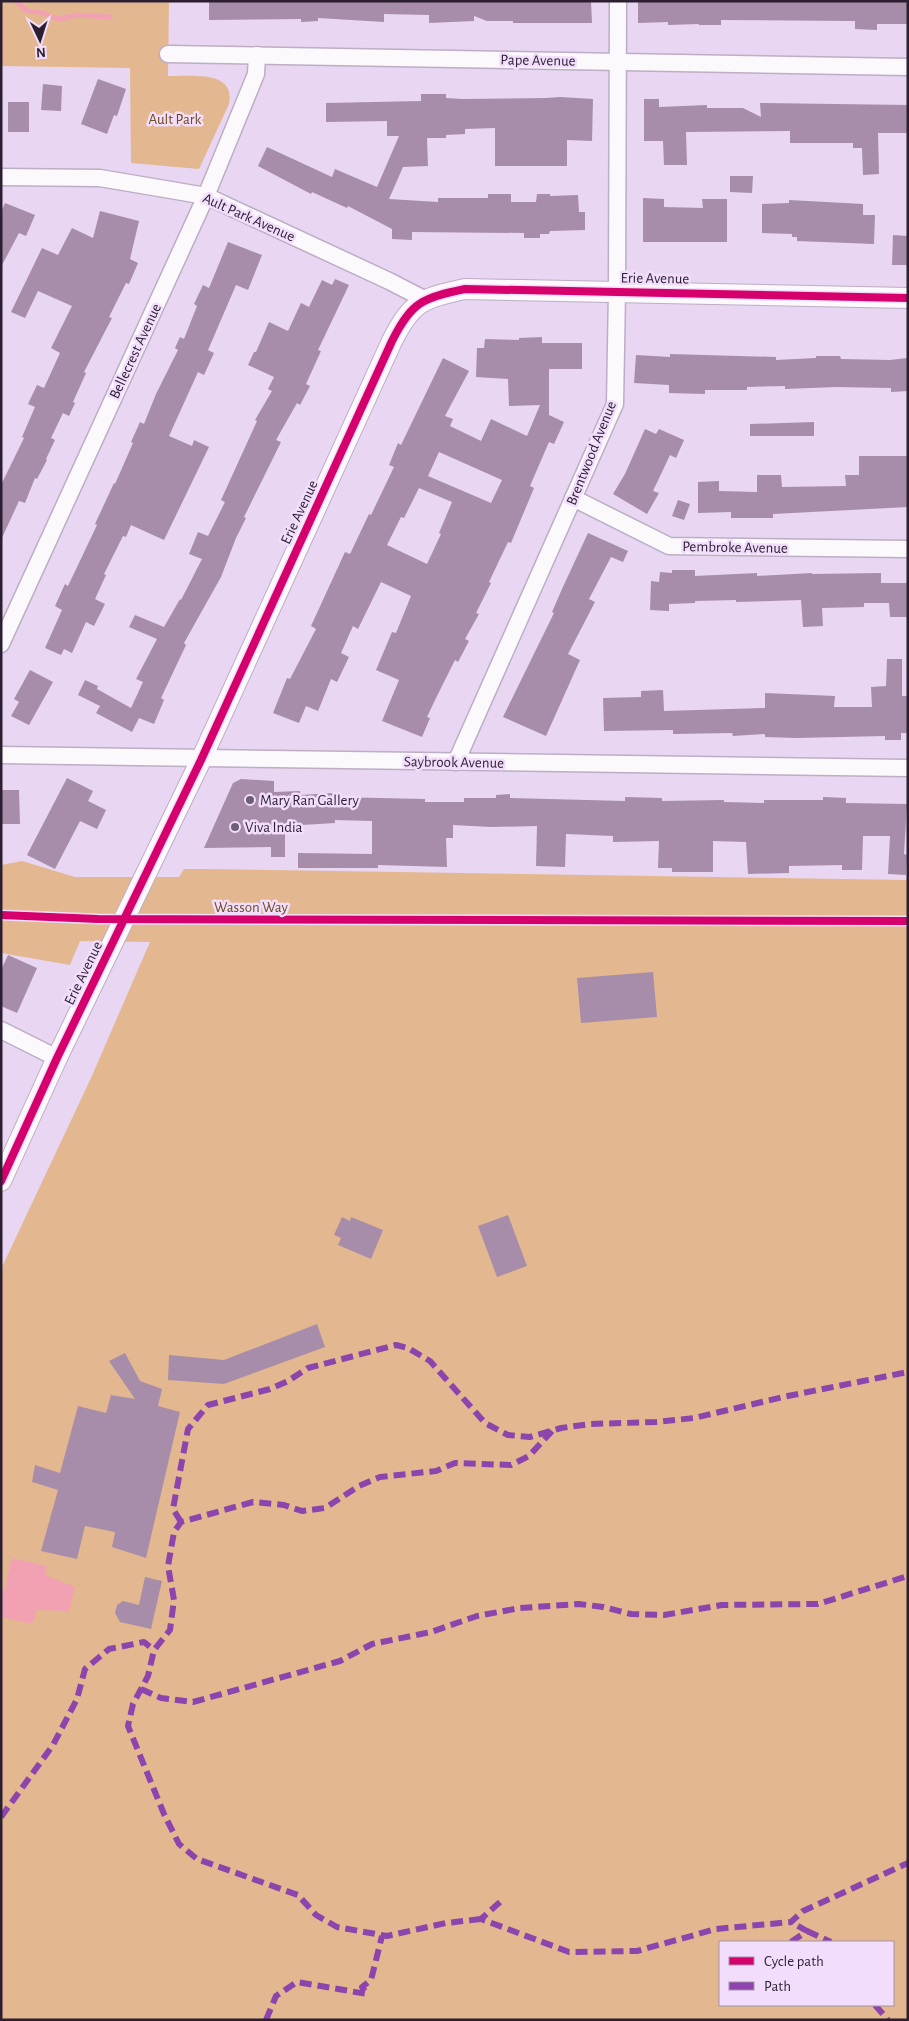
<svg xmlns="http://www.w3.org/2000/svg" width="909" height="2021" viewBox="0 0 909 2021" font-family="'Alegreya Sans',sans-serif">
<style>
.green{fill:#e3b890;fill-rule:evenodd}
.water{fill:#f1a1b1}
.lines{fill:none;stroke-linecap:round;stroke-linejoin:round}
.stream{stroke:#f1a1b1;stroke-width:5}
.building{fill:#a78da9;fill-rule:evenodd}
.minor-casing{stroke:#bcaec4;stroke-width:19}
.tertiary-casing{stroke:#bcaec4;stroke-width:22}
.minor{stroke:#fcf9fd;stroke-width:16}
.tertiary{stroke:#fcf9fd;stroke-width:20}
.quiet{stroke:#8e44ad;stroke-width:6;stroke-dasharray:12 6;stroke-linecap:butt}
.cycleway-casing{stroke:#f2defc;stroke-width:11}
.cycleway{stroke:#d6006c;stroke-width:8}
.poi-dot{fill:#6d5f75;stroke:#f2defc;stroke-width:2}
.labels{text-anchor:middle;stroke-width:5;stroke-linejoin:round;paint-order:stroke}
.street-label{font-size:15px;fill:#2b1f31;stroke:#f2defc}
.park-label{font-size:15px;fill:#6c4c1c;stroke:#f2defc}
.poi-label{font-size:15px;fill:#2b1f31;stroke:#f2defc;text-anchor:start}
</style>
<rect width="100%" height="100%" fill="#e8d6f2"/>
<g class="green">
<path d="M1 1H169L168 76C189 77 236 69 229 104L199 169 131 163 130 68 1 66Z"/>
<path d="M22 861 75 877H179L184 869H206L908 880V2020H1V1269L91 1078 150 942 80 941 70 965 1 953V865ZM720 1942H893V2005H720Z"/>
</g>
<path class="water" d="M12 1558 47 1566 45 1575 75 1587 69 1611 37 1610 32 1624 1 1617V1591H4Z"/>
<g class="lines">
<path class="stream" d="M15 1 27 11 39 12 59 19 77 15 110 17"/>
</g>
<g class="building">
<path d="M209 1H591L592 23H513V21H487L474 16V21L429 23V15L384 14V22L318 18V21L301 22V19L209 20Z"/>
<path d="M638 1H907V24H877V30L855 29V21L721 20V25H699V24L668 25V22L638 23Z"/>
<path d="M98 79 126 89 117 116 114 115 107 134 81 124Z"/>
<path d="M43 84 62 86 61 111 41 110Z"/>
<path d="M421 94H446V98L463 99 546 98 560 97 593 99 592 141 567 140V166H495V128L465 129V134L446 135V138H427L428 166 403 167 389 199 438 202V198H488V194H511V202H536L537 194H550V196L578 195 579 212H585V230L550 231 549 234H540V238H524V233L412 232V240L392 239V229L348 206 347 208 312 192 311 194 258 166 267 147 332 177 335 169 377 187 399 136H387V121L326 122V103L421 101Z"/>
<path d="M644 99H659V107L707 105V108H743L761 117 760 103 908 105V133H878L879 174 863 175 862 148H853V143H790V131L686 132 687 165H664L663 141H644Z"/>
<rect x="8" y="102" width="21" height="30"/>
<path d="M730 176H753L752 193 730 192Z"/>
<path d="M643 198 664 199V207L703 208 702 199H727V242H643Z"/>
<path d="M789 200 863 204V215H875L874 244 797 241V237H792V234L762 233V204L789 203Z"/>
<path d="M5 203 35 215 26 236 19 233 1 267V212Z"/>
<path d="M100 211 139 221 130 259 138 263 129 284 126 283 109 317 112 318 84 372 86 373 73 402 75 403 69 416 63 413 51 438 55 440 46 459 47 460 37 479 35 478 25 503 19 501 1 540V485L24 438 22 437 35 407 28 404 37 385 44 388 60 353 51 348 72 306 38 291 25 318 11 312 42 248 58 255 72 228 93 238Z"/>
<path d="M893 235 908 236V265H892Z"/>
<path d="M228 242 262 255 248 290 236 285 208 350 214 353 204 375 198 372 169 436 192 446 194 440 209 447 164 540 131 525 126 537 123 536 104 574 106 575 95 599 105 604 94 626 86 622 72 653 64 649 61 655 45 648 62 610 55 606 65 584 68 586 97 525 95 524 114 483 115 484 133 443 131 442 140 422 144 424 156 394 178 350 175 348 180 337 184 339 197 306 194 304 203 285 209 288Z"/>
<path d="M335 279 349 285 318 350 321 351 306 384 310 386 300 405 297 403 276 440 281 442 244 517 246 518 236 538 221 577 184 643 186 645 161 698 164 700 154 724 139 718 132 732 96 713 100 706 78 695 85 680 98 686 97 689 131 708 143 682 136 679 157 639 129 627 135 615 164 627 180 599 181 600 202 559 189 554 198 532 208 536 225 502 221 500 257 421 255 420 272 391 268 389 274 377 248 365 254 352H256L269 322 288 331 301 303 309 307 322 280 332 285Z"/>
<path d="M542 337V343H582V369H549V415L564 422 554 444 549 442 530 486 534 488 511 543 508 542 489 582 491 583 476 613 479 614 465 639 469 641 458 662 455 660 436 698 427 717 430 718 422 737 382 721 399 680 376 670 392 632 396 633 411 596 381 582 358 629 353 626 341 653 349 657 337 682 331 679 318 711 306 706 299 723 273 713 287 678 290 679 316 629 311 626 345 552 350 554 369 514 371 515 394 467 389 465 398 443 401 445 443 358 469 371 445 416 453 419 450 426 481 441 491 419 527 436 540 405 509 406 508 379 476 377 477 348H484L485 339 519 340V338ZM439 452 502 480 491 503 428 476ZM419 488 452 502 439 533 441 534 427 564 387 545 401 517 404 518Z"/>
<path d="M670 354 776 357V360L816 358V356H840L841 359 890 360 907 358 908 391 891 392V388L836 387 785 389V386L747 387V390H705V394L669 393V385L634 383 636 355 670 357Z"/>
<path d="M814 422V436H750V424Z"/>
<path d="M645 429 656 434 659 429 684 440 676 458 670 455 653 491 659 493 647 514 613 494 625 474Z"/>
<path d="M859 456H908V507L773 514V518H731V512L698 513V482L719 481V491L757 492V475H781L782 487 846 486 845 475H859Z"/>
<path d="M678 500 690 504 684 520 672 516Z"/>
<path d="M588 533 628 551 623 562 611 557 589 599 595 602 568 654 580 660 546 736 503 717 554 613 552 612 562 589Z"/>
<path d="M672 570H695V576L757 573V576L812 573V574L881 573V583H908V617H890L889 603H864V607L822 608 823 626 803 627 801 600 736 602V600L695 601V603L669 604V611L650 610 651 581 659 582 660 572 672 573Z"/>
<path d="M887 659H902V696H908V733H901V740H885V736L796 738 765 737V734L733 736 732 733 673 734V730L604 731 603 698 641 697V691L663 690 664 711 765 708V693L835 696 834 707H872L871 687 886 686Z"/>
<path d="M30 670 53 682 29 725 11 716 19 702 14 699Z"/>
<path d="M67 778 93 791 88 801 106 810 97 829 80 821 55 869 27 855Z"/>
<path d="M241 779 274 781V792L300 791V795L334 793V797L425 799V802H464V798H496V795L510 794V798L625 801V797L662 798V801L724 800V802L764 803V800H823V797L846 798V803L907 804 904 854 907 855 906 875 888 874 890 836H863L862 870H842V865L789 866V873L748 874 746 842 713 841V872H672V868H658L659 841 613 842V836L566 834 565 867 536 866 537 826 491 827 453 825V838H446L447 867 378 865V868H298V853L372 854V821L335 820V823L285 826V857H271V847L204 848 233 783Z"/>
<path d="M1 790H19L20 824H1Z"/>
<path d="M8 955 37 968 17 1013 1 1006V970Z"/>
<path d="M653 972 657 1017 581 1023 577 978Z"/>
<path d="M508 1215 527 1266 497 1277 478 1226Z"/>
<path d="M342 1217 350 1221 351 1217 383 1230 371 1259 338 1245 341 1238 334 1235Z"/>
<path d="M317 1324 325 1347 224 1384 168 1380 169 1355 224 1360Z"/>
<path d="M125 1353 140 1381 162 1389 158 1406 180 1412 146 1558 112 1547 115 1532 85 1526 77 1559 41 1551 58 1490 32 1482 35 1465 60 1473 78 1406 106 1413 111 1395 135 1399 109 1361Z"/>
<path d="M145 1577 162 1581 151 1629 120 1622 115 1613 117 1605 123 1601 139 1605Z"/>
</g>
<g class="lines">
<defs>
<g id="minor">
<path d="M168 54 908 67"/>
<path d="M1 177 100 178 206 196 389 281 424 299"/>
<path d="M573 498 669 546 908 549"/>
<path d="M1 644 206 196 256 74 257 55"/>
<path d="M1 755 908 768"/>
<path d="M456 762 615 404 617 291 618 1"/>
<path d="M1 1030 57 1058"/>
</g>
<path id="tertiary" d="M1 1181 57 1058 201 760 392 341C412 301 423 298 465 289L908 298"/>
</defs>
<use href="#minor" class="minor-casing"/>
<use href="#tertiary" class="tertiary-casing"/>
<use href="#minor" class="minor"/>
<use href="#tertiary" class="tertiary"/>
<g class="quiet">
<path d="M181 1522 173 1509 188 1429 208 1405 270 1389 288 1381 308 1368 396 1345 408 1348 430 1361 485 1423 508 1435 530 1437 561 1428 590 1424 656 1422 694 1418 783 1397 908 1372"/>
<path d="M141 1689 161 1698 193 1702 340 1661 372 1644 431 1632 477 1616 520 1608 579 1604 603 1607 631 1614 664 1615 722 1605 818 1604 908 1576"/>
<path d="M1 1817 53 1745 77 1699 85 1669 109 1649 144 1642 154 1650"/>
<path d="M500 1902 481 1919 569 1952 637 1951 716 1929 791 1922 803 1911 908 1863"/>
<path d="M481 1919 446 1923 387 1936 337 1927 316 1915 298 1895 197 1859 179 1844 164 1814 128 1726 133 1704 148 1676 154 1650 170 1630 174 1600 168 1566 174 1532 181 1522 253 1502 284 1505 302 1511 325 1508 359 1486 380 1477 436 1471 455 1463 511 1465 529 1456 552 1431"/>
<path d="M807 1931 831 1942"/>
<path d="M791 1942 807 1931 791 1922"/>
<path d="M875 2005 888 2020"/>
<path d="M266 2020 276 1996 297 1982 367 1994 362 1987 371 1980 382 1936"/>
</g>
<defs>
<g id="cycleway">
<path d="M1 915 98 919 908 921"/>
<path d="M1 1181 57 1058 201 760 392 341C412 301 423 298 465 289L908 298"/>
</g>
</defs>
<use href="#cycleway" class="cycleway-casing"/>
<use href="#cycleway" class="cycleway"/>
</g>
<g class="poi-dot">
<circle cx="250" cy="800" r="5"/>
<circle cx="235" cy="827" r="5"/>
</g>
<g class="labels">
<g class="street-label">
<text transform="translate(538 60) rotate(1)" y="5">Pape Avenue</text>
<text transform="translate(249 217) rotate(24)" y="5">Ault Park Avenue</text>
<text transform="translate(655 278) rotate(1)" y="5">Erie Avenue</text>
<text transform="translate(135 351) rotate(-65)" y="5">Bellecrest Avenue</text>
<text transform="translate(591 453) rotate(-68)" y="5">Brentwood Avenue</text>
<text transform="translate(299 512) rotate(-65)" y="5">Erie Avenue</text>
<text transform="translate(735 547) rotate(1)" y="5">Pembroke Avenue</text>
<text transform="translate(454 762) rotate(1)" y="5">Saybrook Avenue</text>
<text transform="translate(83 973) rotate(-64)" y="5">Erie Avenue</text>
</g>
<g class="park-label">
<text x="175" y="124">Ault Park</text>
<text x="251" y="912">Wasson Way</text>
</g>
<g class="poi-label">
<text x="260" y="805">Mary Ran Gallery</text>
<text x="245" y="832">Viva India</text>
</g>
</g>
<rect width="909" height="2021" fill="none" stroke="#2b1f31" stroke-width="5"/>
<rect x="719" y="1941" width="175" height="65" fill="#f2defc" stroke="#a292ab"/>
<rect x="729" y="1957" width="25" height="8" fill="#d6006c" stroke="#a292ab"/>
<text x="764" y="1966" font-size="15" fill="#2b1f31">Cycle path</text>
<rect x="729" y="1982" width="25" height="8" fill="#8e44ad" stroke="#a292ab"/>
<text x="764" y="1991" font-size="15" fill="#2b1f31">Path</text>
<g transform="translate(40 40) rotate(176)" stroke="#f2defc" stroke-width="4" paint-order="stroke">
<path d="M0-4L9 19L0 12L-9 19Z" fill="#2b1f31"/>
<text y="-8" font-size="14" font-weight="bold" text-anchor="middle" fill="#2b1f31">N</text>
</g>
</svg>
